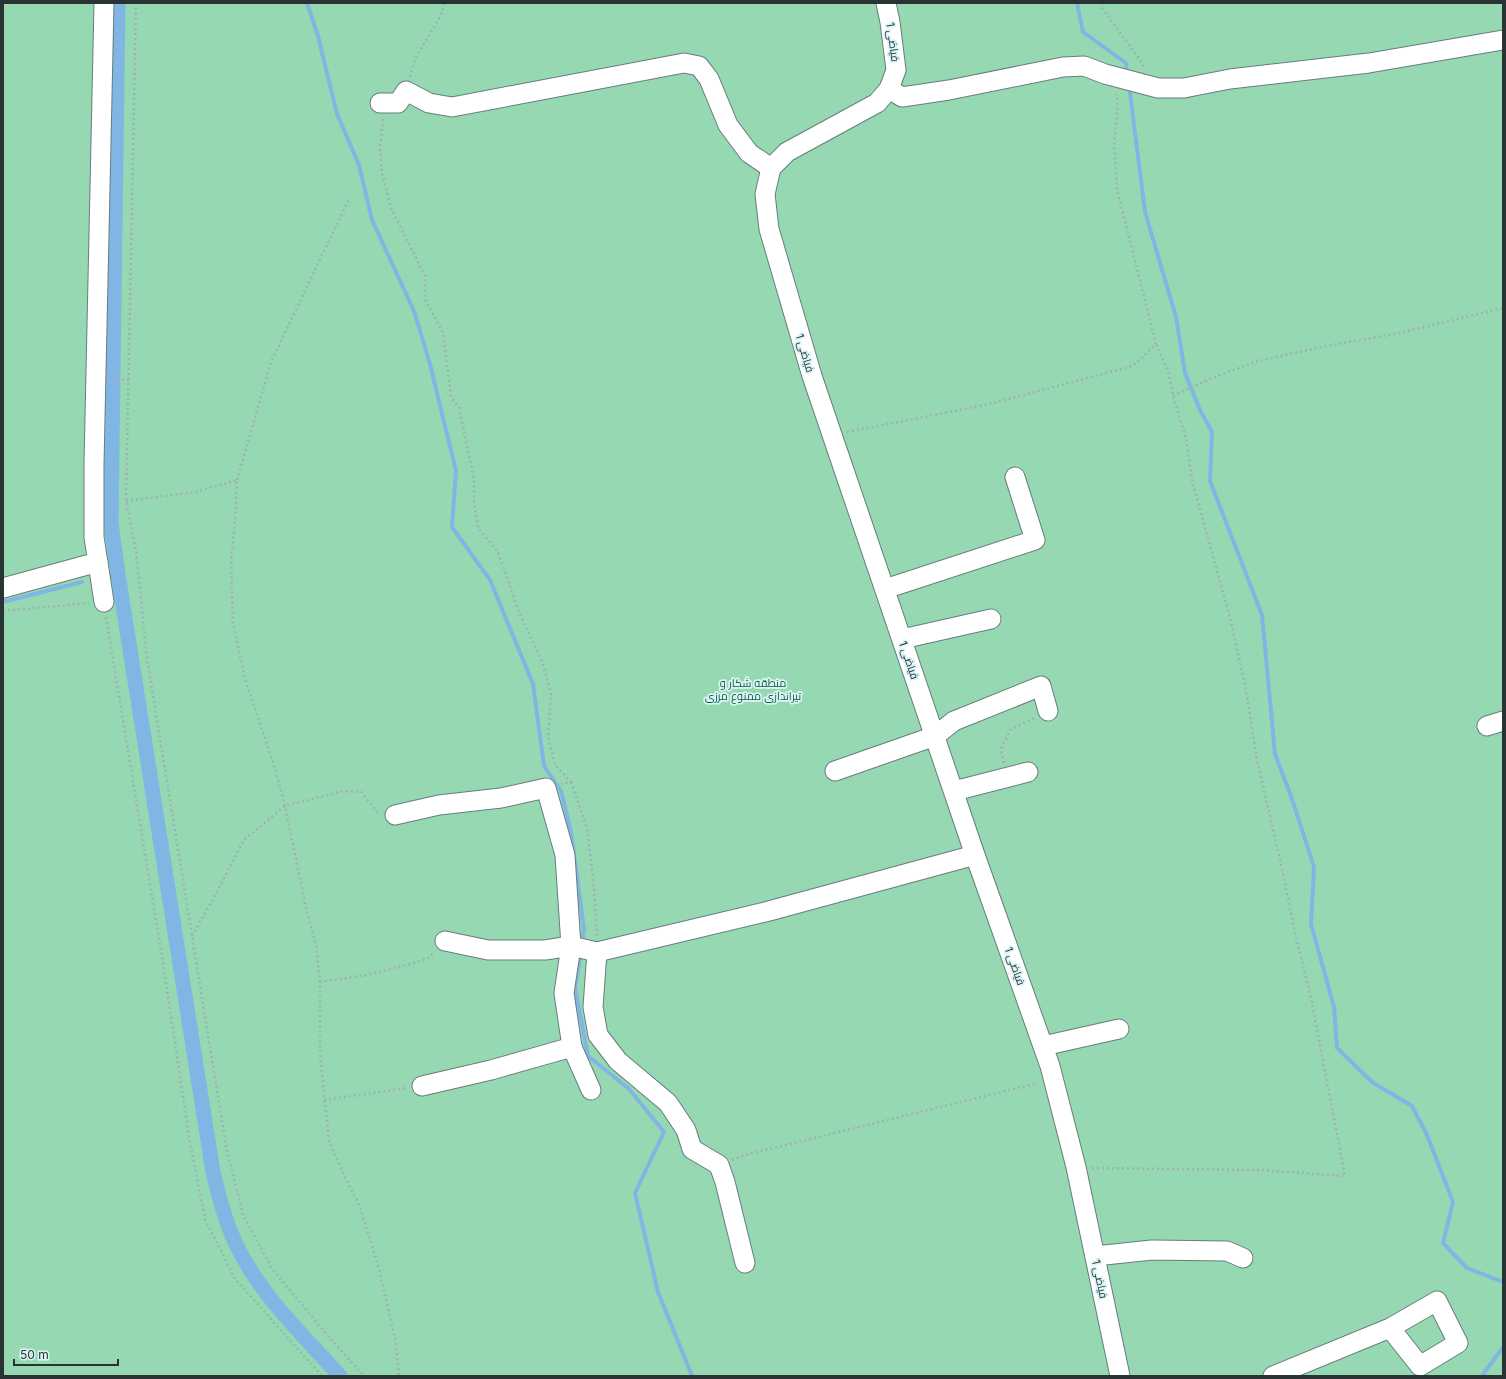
<svg xmlns="http://www.w3.org/2000/svg" width="1506" height="1379" viewBox="0 0 1506 1379" font-family="Inter,Cairo,sans-serif">
<style>
.green{fill:#96d8b2}
.lines{fill:none;stroke-linecap:round;stroke-linejoin:round}
.stream{stroke:#81b6e4;stroke-width:4}
.canal{stroke:#81b6e4;stroke-width:15}
.minor-casing{stroke:#667d7f;stroke-width:21}
.path{stroke:#9eb2b4;stroke-width:2.5;stroke-dasharray:2 3;stroke-linecap:butt}
.minor{stroke:#fff;stroke-width:19}
.labels{text-anchor:middle;stroke-width:3.5;stroke-linejoin:round;paint-order:stroke}
.street-label{font-size:11px;fill:#293334;stroke:#daf4f6}
.park-label{font-size:11px;fill:#0c5e3b;stroke:#daf4f6}
</style>
<rect width="100%" height="100%" fill="#daf4f6"/>
<rect class="green" x="3" y="3" width="1500" height="1373"/>
<g class="lines">
<g class="stream">
<path d="M307 3 318 36 337 114 359 165 372 220 414 311 430 364 456 471 452 527 490 580 533 684 544 766 561 791 571 832 584 929 582 943"/>
<path d="M1077 3 1083 32 1126 63 1127 74"/>
<path d="M1129 85 1145 212 1176 317 1185 373 1200 410 1212 432 1210 481 1262 615 1275 754 1292 799 1314 867 1311 924 1334 1007 1337 1048 1372 1082 1412 1106 1427 1135 1453 1202 1443 1243 1467 1268 1503 1282"/>
<path d="M107 576 118 574"/>
<path d="M3 602 82 582"/>
<path d="M581 953 575 988 588 1056 629 1089 664 1132 635 1193 658 1292 692 1376"/>
<path d="M1482 1376 1503 1347"/>
</g>
<path class="canal" d="M118 3 111 523 118 574 213 1172C219 1197 225 1221 236 1244 259 1294 304 1336 340 1376"/>
<defs>
<g id="minor">
<path d="M104 3 94 464V537L104 602"/>
<path d="M886 3 890 22 896 70 889 89 877 103 787 152 771 168 765 194 769 229 812 376 975 855 1050 1066 1076 1167 1120 1376"/>
<path d="M889 89 902 97 949 90 1063 67 1084 66 1105 74 1158 88H1184L1230 79 1369 63 1503 40"/>
<path d="M380 103H398L406 91 429 103 452 107 684 63 699 66 709 79 728 125 749 153 771 168"/>
<path d="M3 588 98 562"/>
<path d="M885 589 1035 540 1015 477"/>
<path d="M902 639 991 619"/>
<path d="M1487 726 1503 721"/>
<path d="M835 771 935 736 954 721 1041 686 1048 711"/>
<path d="M954 791 1028 772"/>
<path d="M395 815 439 805 501 798 546 788 565 855 571 946 564 993 572 1047 491 1070 422 1086"/>
<path d="M445 941 488 950H545L571 946 597 952 769 911 975 855"/>
<path d="M597 952 593 1007 598 1035 618 1061 668 1103 686 1130 692 1149 719 1165 725 1182 745 1263"/>
<path d="M1043 1046 1119 1029"/>
<path d="M572 1047 591 1090"/>
<path d="M1095 1256 1152 1250 1227 1251 1243 1258"/>
<path d="M1273 1376 1390 1328 1437 1301 1458 1343 1420 1366 1390 1328"/>
</g>
</defs>
<use href="#minor" class="minor-casing"/>
<g class="path">
<path d="M136 3 126 501 136 551 147 658 226 1146 243 1215 273 1270 328 1336 364 1376"/>
<path d="M1101 3 1102 8 1143 64V67"/>
<path d="M410 77 416 57 440 17 445 3"/>
<path d="M383 119 380 148 382 173 391 208 425 276V299L443 333 451 397 459 408 474 479V502L478 528 498 552 518 610 542 661 551 693 548 737 555 765 571 782 561 784"/>
<path d="M112 379 129 380"/>
<path d="M1173 396 1212 378 1258 361 1327 346 1400 333 1503 308"/>
<path d="M847 432 985 405 1133 366 1156 344 1117 190 1114 144 1118 104 1116 94"/>
<path d="M237 480 271 362 350 197"/>
<path d="M126 501 195 492 237 480 235 520 231 559 233 624 246 682 274 765 285 806 306 908 316 945 320 982V1053L329 1141 344 1175 360 1207 379 1269 396 1343 399 1376"/>
<path d="M3 611 89 603"/>
<path d="M106 617 162 957 190 1143 205 1219 235 1279 322 1376"/>
<path d="M1004 763 1001 749 1010 730 1034 718"/>
<path d="M571 782 587 828 594 887 597 936"/>
<path d="M192 936 212 901 244 840 285 806 343 791 361 792 379 814"/>
<path d="M320 982 366 975 407 965 429 958 434 952"/>
<path d="M324 1100 407 1088"/>
<path d="M732 1160 745 1155 1038 1083"/>
<path d="M1092 1168 1261 1170 1345 1176 1311 998 1295 933 1280 859 1257 760 1246 690 1230 618 1192 480 1186 438 1173 396 1168 371 1156 344"/>
</g>
<use href="#minor" class="minor"/>
</g>
<g class="labels">
<g class="street-label">
<text transform="translate(893 42) rotate(82)" y="4">فیاضی 1</text>
<text transform="translate(805 353) rotate(73)" y="4">فیاضی 1</text>
<text transform="translate(909 660) rotate(71)" y="4">فیاضی 1</text>
<text transform="translate(1015 966) rotate(70)" y="4">فیاضی 1</text>
<text transform="translate(1100 1279) rotate(78)" y="4">فیاضی 1</text>
</g>
<g class="park-label">
<text x="753" y="687">منطقه شکار و<tspan x="753" dy="13">تیراندازی ممنوع مرزی</tspan></text>
</g>
</g>
<rect width="1506" height="1379" fill="none" stroke="#293334" stroke-width="8"/>
<path d="M14 1359v6h104v-6" fill="none" stroke="#293334" stroke-width="2"/>
<text x="20" y="1359" font-size="12" fill="#293334" stroke="#daf4f6" stroke-width="3" paint-order="stroke">50 m</text>
</svg>
